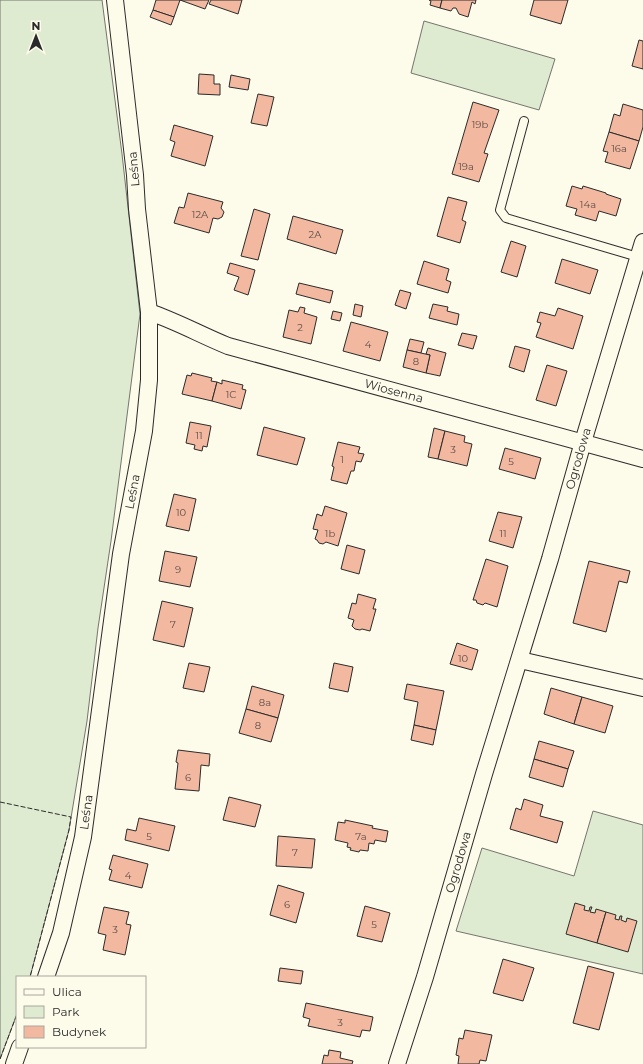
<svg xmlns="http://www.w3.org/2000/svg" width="643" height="1064" viewBox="0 0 643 1064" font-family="Montserrat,sans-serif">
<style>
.green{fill:#deebd1;stroke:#74746e}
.building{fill:#f2b8a0;stroke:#2b2b2b}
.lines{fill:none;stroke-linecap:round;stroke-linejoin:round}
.service-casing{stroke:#2b2b2b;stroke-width:10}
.minor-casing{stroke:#2b2b2b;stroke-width:18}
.service{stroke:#fdfbea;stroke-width:8}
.minor{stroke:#fdfbea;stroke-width:16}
.fence{stroke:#2b2b2b;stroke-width:1;stroke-dasharray:5 2;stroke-linecap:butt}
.labels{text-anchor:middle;stroke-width:3;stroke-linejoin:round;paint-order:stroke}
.number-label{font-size:10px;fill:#5d4e48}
.street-label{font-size:12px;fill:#2b2b2b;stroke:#fdfbea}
</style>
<rect width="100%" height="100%" fill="#fdfbea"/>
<g class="green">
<path d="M0 0H102L122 154 140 314 111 541 98 628 87 721 69 830 30 977H17V1014L0 1059Z"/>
<path d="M424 21 555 59 539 110 411 73Z"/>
<path d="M593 811 643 825V974L456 931 482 848 574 876Z"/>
</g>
<g class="building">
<path d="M156 0H180L174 17 153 10Z"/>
<path d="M180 0H209L205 9Z"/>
<path d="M211 0H242L238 14 209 4Z"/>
<path d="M429 0H442L440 8 430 5 431 1Z"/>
<path d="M442 0H476L475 4 472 2 468 17 459 14 456 8H453L451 11 440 8Z"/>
<path d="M534 0H568L561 24 530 15Z"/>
<path d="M153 10 174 17 171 25 150 17Z"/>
<path d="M639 40 643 41V69L632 66Z"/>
<path d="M199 74 214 75V84H220V95L198 94Z"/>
<path d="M231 75 250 79 248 90 229 87Z"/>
<path d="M258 94 274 97 267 126 251 123Z"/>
<path d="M473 102 499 110 484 153 488 154 479 182 452 174Z"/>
<path d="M623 104 643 110V127L639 141 609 132 614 114 620 116Z"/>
<path d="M174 125 213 136 205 166 171 156 175 142 170 140Z"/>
<path d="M609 132 639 141 630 169 605 162 608 152 603 151Z"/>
<path d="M572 186 582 189 583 186 606 193V194L621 199 616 216 599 211 596 221 575 215 577 209 566 206Z"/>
<path d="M188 193 223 202 221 208 224 212 222 217 218 219 213 218 209 233 174 223 179 207 184 208Z"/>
<path d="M448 197 467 202 462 220 466 222 460 243 437 236Z"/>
<path d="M254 209 270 214 258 260 241 256Z"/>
<path d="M293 216 343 230 336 254 287 239Z"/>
<path d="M511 241 526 246 517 277 501 272Z"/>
<path d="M562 259 598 270 590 294 555 283Z"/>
<path d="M424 261 449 269 446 280 451 282 448 293 417 284Z"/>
<path d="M230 263 255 270 248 295 234 290 239 277 227 273Z"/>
<path d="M299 283 333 291 330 303 296 294Z"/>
<path d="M400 290 411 293 406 309 395 305Z"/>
<path d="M355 304 363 306 361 317 353 315Z"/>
<path d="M433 304 448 307 447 311 459 314 457 325 429 318Z"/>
<path d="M300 307 305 308 304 313 317 317 311 344 283 337 289 310 298 312Z"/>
<path d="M558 308 583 316 573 349 536 337 541 323 537 322 540 312 555 316Z"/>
<path d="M333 311 342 313 340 321 331 319Z"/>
<path d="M351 322 388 332 380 361 343 351Z"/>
<path d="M462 333 477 336 473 349 458 345Z"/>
<path d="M410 339 424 342 421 353 407 350Z"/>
<path d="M515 346 530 350 524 372 509 367Z"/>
<path d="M428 348 446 353 440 376 426 373 430 355 426 354Z"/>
<path d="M407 350 430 355 426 373 403 367Z"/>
<path d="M547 365 567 371 556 406 536 400Z"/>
<path d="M192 373 212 378 211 381 217 382 212 401 182 394 187 375 191 376Z"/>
<path d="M222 380 243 385 242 389 246 390 241 409 212 401 217 382 222 384Z"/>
<path d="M190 422 211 426 207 447 203 446 202 451 194 449 195 445 186 443Z"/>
<path d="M264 427 305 438 297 465 257 455Z"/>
<path d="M434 428 445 431 438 459 428 457Z"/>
<path d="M445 431 465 436 464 442 472 444 467 466 438 459Z"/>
<path d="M338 442 360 447 358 453 364 454 361 462 356 461 354 471H351L347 484 331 480 334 467 332 466Z"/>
<path d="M505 448 541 458 535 479 499 469Z"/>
<path d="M174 494 196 499 189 531 166 526Z"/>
<path d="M325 506 347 513 338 546 326 542 323 544 319 543 317 540 315 539 318 530 313 529 317 514 322 516Z"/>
<path d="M498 512 522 517 513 548 489 541Z"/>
<path d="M347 545 365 550 359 574 341 569Z"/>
<path d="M165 551 197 557 190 587 159 581Z"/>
<path d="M486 559 508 566 497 607 485 603 483 605 477 603 476 600H473Z"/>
<path d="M589 561 630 571 627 583 619 581 606 632 573 623Z"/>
<path d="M358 594 376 599 373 609H376L370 631 362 629 360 630 355 629 352 626 354 620 348 618 352 603 356 604Z"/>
<path d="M162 601 193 608 184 647 153 640Z"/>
<path d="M457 643 478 650 472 670 450 664Z"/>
<path d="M189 663 210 667 204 692 183 688Z"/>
<path d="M334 663 353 667 348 692 329 688Z"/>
<path d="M407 684 444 691 436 730 414 725 418 702 404 699Z"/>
<path d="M252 686 284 695 278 718 246 709Z"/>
<path d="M551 688 582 697 574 724 544 714Z"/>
<path d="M582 697 613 706 605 733 574 724Z"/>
<path d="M246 709 278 718 271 742 239 733Z"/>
<path d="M414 725 436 730 433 745 411 740Z"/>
<path d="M539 741 574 751 568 769 534 759Z"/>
<path d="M178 750 210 754 209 766 201 765 199 791 175 789 178 763 176 762Z"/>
<path d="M534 759 568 769 563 787 529 777Z"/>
<path d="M229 797 261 805 255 827 223 820Z"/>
<path d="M524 799 543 805 540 816 563 822 557 843 510 829 516 808 521 810Z"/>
<path d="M139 818 175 826 169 851 125 840 127 829 136 831Z"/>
<path d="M345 820 373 826 372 828 388 831 386 842 375 840 374 844 369 843 368 851 360 850 359 852 350 850 351 848 347 847 348 843 335 840 338 822 345 823Z"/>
<path d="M278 836 315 839 312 868 276 866Z"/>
<path d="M113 855 148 864 142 888 109 880 112 870 109 869Z"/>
<path d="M278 885 304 893 296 923 270 915Z"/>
<path d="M575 903 585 906 584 910 589 911 590 907H592L590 912 595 913 596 909 606 912 597 943 566 934Z"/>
<path d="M365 906 390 913 382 942 357 936Z"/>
<path d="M104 907 129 912 126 924 131 925 125 955 103 950 106 935 98 933Z"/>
<path d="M606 912 616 915 615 919 619 920 620 916H622L621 920 626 922 627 918 637 921 628 952 597 943Z"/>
<path d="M503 959 534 968 523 1001 493 993Z"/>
<path d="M588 966 614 973 599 1030 573 1023Z"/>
<path d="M280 968 303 971 301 984 278 981Z"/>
<path d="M306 1003 373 1017 370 1031 362 1030 360 1037 308 1026 310 1019 303 1017Z"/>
<path d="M465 1030 492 1035 486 1061 480 1060 479 1064H458L459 1056 456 1055 459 1038 463 1039Z"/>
<path d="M329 1050 341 1052 340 1058 353 1061 352 1064H322L324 1055 328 1056Z"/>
</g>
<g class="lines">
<defs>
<path id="service" d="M524 121 500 210 506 218 638 257"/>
<g id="minor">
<path id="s1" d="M149 312C176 321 201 335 228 346L643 459"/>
<path d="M520 660 643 688"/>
<path id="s2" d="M46 977 61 933 83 837 121 554 144 431 149 380V312L137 209 135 175 115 0"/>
<path d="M14 1064 20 1047"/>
<path id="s3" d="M397 1064 425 977 484 774 550 559 583 442 643 242"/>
</g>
</defs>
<use href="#service" class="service-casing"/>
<use href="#minor" class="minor-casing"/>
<use href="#service" class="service"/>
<use href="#minor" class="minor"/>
<g class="fence">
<path d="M0 802 71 817 69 830 30 977"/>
<path d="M0 1059 17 1014"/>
</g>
</g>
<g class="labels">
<g class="number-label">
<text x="480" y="128">19b</text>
<text x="619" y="152">16a</text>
<text x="466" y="170">19a</text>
<text x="588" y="208">14a</text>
<text x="200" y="218">12A</text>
<text x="315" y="238">2A</text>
<text x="300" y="331">2</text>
<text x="368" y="348">4</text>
<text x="416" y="365">8</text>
<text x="231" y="398">1C</text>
<text x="199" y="439">11</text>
<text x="453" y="453">3</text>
<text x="342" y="463">1</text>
<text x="511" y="465">5</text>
<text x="181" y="516">10</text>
<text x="330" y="537">1b</text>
<text x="503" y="537">11</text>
<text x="178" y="573">9</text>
<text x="173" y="628">7</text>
<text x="463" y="662">10</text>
<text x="265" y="706">8a</text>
<text x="258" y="729">8</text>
<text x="188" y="781">6</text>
<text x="149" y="840">5</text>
<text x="361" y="840">7a</text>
<text x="295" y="856">7</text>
<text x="128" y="879">4</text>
<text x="287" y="908">6</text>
<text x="374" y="928">5</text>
<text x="115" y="933">3</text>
<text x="340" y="1026">3</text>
</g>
<g class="street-label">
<text transform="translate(134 169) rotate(-95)" y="4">Leśna</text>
<text dy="4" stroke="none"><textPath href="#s1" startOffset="258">Wiosenna</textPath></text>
<text dy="4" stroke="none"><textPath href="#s3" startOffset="632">Ogrodowa</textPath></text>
<text dy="4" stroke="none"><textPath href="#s2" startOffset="494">Leśna</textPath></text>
<text dy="4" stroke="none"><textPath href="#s2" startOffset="170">Leśna</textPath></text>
<text dy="4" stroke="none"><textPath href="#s3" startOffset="211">Ogrodowa</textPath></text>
</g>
</g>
<rect x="16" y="976" width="130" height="72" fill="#fdfbea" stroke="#a9a89e"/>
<rect x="24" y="989" width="20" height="6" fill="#fdfbea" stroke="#a9a89e"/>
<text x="52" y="996" font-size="12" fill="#2b2b2b">Ulica</text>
<rect x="24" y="1006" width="20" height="12" fill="#deebd1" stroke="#a9a89e"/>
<text x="52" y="1016" font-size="12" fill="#2b2b2b">Park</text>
<rect x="24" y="1026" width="20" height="12" fill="#f2b8a0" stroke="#a9a89e"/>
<text x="52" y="1036" font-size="12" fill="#2b2b2b">Budynek</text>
<g transform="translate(36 36)" stroke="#fdfbea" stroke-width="3" paint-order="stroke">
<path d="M0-3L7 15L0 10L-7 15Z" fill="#2b2b2b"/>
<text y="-6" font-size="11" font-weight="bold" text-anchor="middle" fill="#2b2b2b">N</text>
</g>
</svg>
